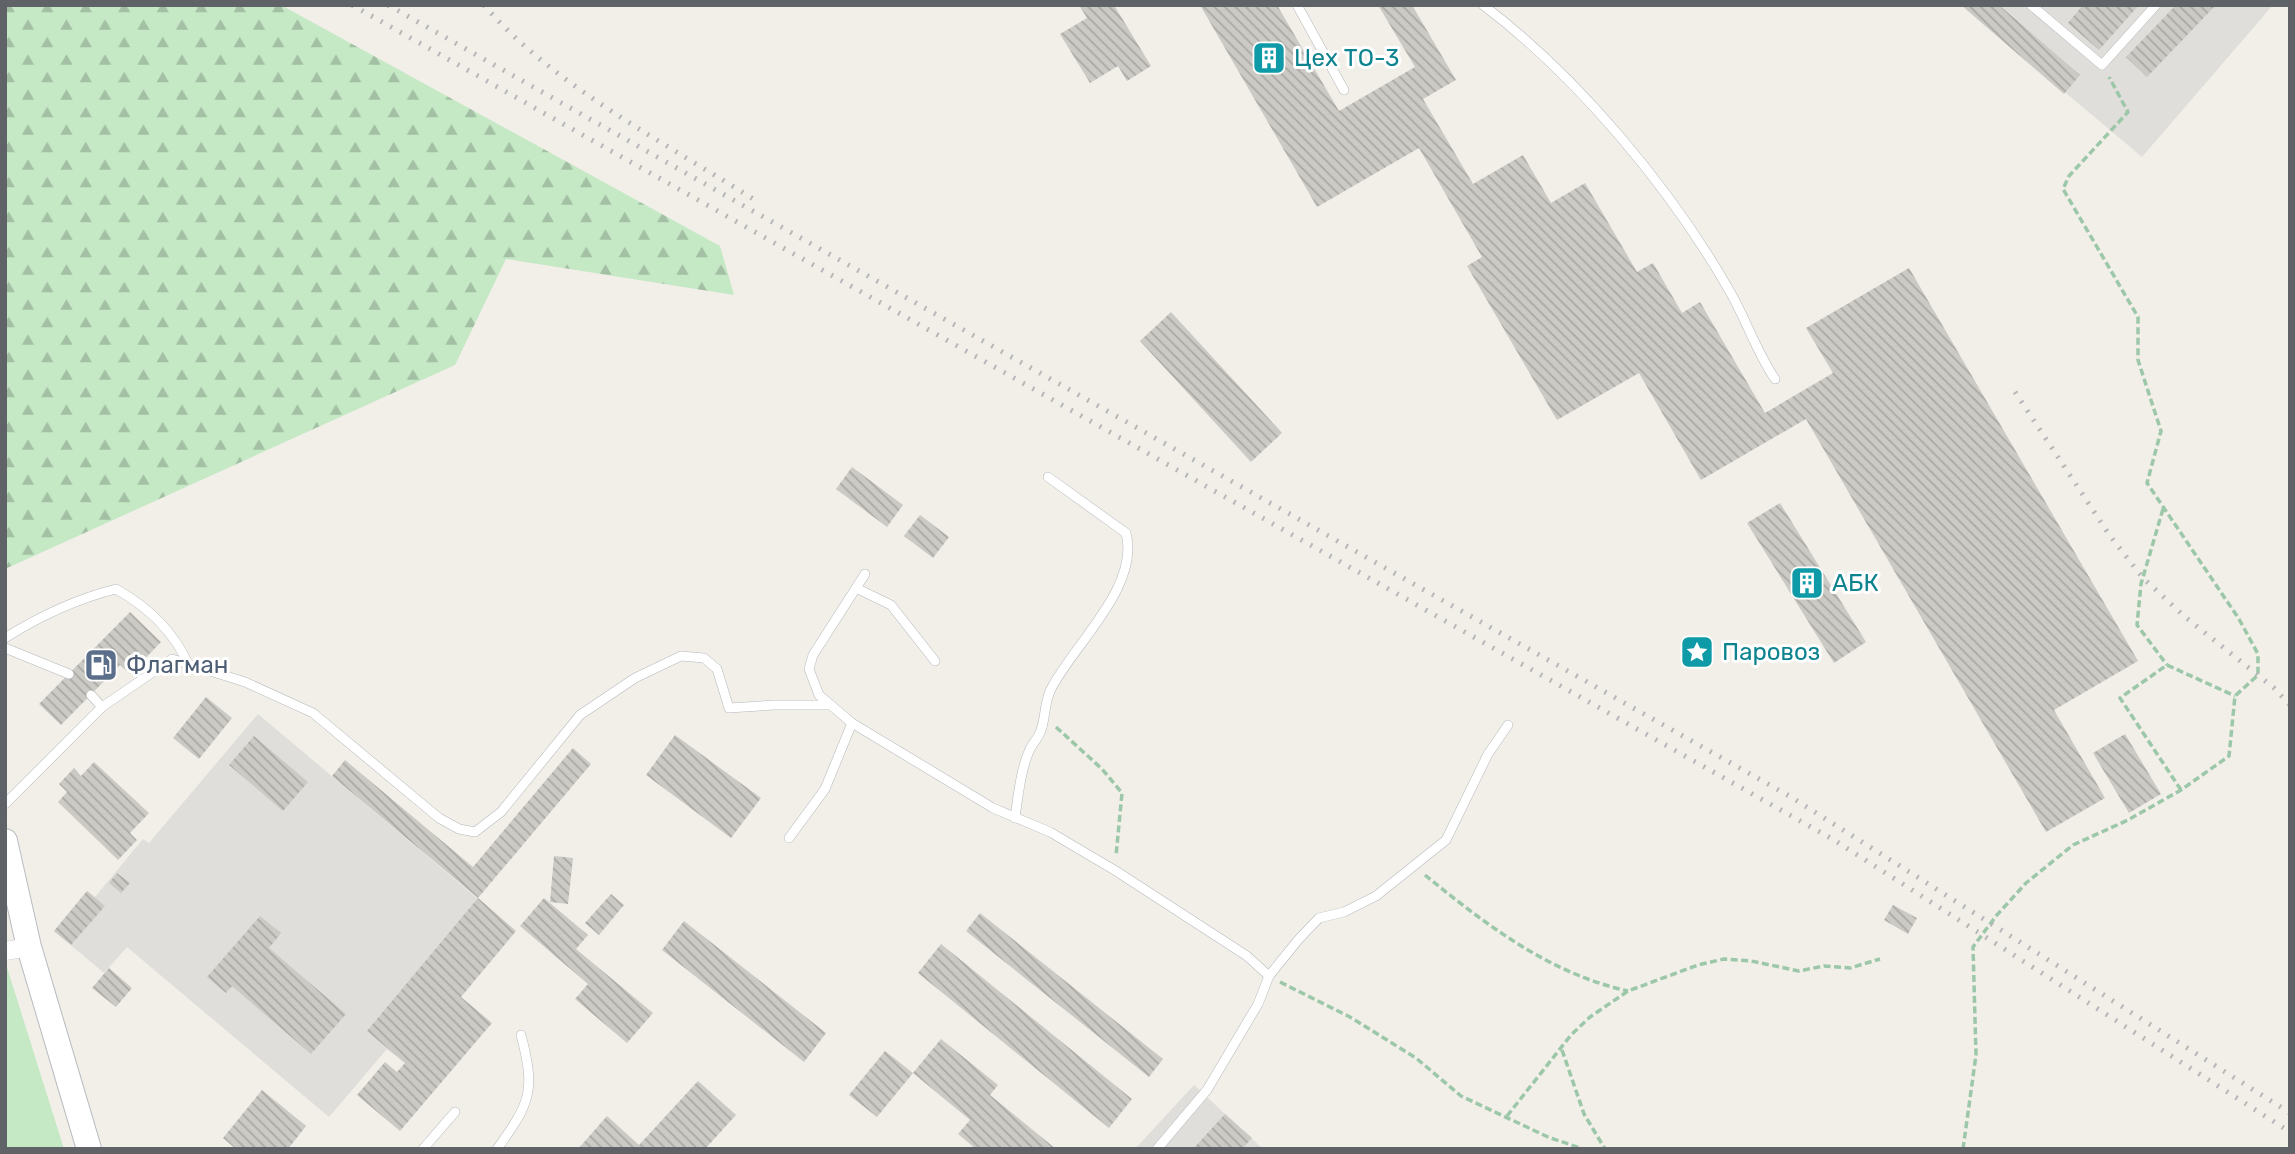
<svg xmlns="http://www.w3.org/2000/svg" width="2295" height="1154" viewBox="0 0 2295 1154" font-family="Rubik,sans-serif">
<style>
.industrial{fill:#e0deda}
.green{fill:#c5e8c5}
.forest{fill:url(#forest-firs)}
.building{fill:url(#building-back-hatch)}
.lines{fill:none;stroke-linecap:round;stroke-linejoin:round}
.service-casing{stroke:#b5b8bc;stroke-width:10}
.minor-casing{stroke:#b5b8bc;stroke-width:19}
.secondary-casing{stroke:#b6babf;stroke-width:26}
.path{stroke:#9cc7a9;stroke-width:3.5;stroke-dasharray:7 3.5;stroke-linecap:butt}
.service{stroke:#fff;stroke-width:9}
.minor{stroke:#fff;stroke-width:18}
.secondary{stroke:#fff;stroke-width:24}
.rail{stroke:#b6b7b8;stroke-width:5;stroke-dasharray:2 9;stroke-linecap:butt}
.labels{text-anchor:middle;stroke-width:6;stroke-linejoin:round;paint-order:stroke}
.culture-label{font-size:24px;fill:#0d838f;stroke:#fff;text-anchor:start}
.service-label{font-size:24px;fill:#4e5e75;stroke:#fff;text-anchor:start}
</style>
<defs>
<pattern id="forest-firs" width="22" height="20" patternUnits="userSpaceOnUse" patternTransform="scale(1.75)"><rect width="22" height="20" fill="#c5e8c5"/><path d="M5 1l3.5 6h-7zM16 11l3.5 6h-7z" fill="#a3c0a4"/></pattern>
<pattern id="building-back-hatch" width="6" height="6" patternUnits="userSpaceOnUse" patternTransform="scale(1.75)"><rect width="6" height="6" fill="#cccac5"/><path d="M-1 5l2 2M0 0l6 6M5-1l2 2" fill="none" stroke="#a9a8a4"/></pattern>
</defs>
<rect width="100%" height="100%" fill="#f1efe8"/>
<g class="industrial">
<path d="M1961 5H2273L2142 157Z"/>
<path d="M258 714 516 931 405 1063 387 1049 329 1117 127 947 104 973 54 931 87 891 95 897 143 839 149 843Z"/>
<path d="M1194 1085 1263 1149H1135Z"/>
</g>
<path class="green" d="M5 961 64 1149H5Z"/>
<path class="forest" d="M5 5H281L720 246 734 295 506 259 455 365 5 569Z"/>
<g class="building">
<path d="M1079 5H1114L1151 66 1127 81 1118 66 1090 83 1060 34 1087 18Z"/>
<path d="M1200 5H1277L1339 111 1415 67 1378 5H1412L1456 80 1423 99 1473 184 1523 155 1551 203 1585 183 1637 272 1653 263 1682 313 1700 302 1765 413 1833 373 1806 328 1909 268 2138 661 2054 710 2105 798 2046 832 1806 419 1701 480 1639 373 1557 420 1467 266 1482 257 1419 148 1317 207Z"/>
<path d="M1961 5H1999L2080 75 2064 94Z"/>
<path d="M2083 5H2139L2099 50 2068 23Z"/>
<path d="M2176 5H2216L2147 77 2126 57Z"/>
<path d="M1171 312 1282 433 1251 462 1140 341Z"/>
<path d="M852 467 903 505 887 527 836 489Z"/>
<path d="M1780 503 1866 642 1834 663 1747 523Z"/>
<path d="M920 515 949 537 933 558 904 536Z"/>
<path d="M130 612 161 642 130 674 120 665 61 725 39 704Z"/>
<path d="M206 697 232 718 199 759 173 738Z"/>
<path d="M2125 734 2161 794 2129 813 2093 753Z"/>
<path d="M675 735 761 798 731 838 646 775Z"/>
<path d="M254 736 308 782 283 811 229 765Z"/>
<path d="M573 748 591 764 478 898 332 776 345 760 473 867Z"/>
<path d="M94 762 149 813 130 833 137 840 118 860 58 802 67 792 59 784 74 768 81 776Z"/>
<path d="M554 856 573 858 568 904 550 902Z"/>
<path d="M117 873 130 883 121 893 109 883Z"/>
<path d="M87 891 105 906 71 945 54 931Z"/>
<path d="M611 894 624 905 599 935 585 923Z"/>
<path d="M478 898 516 931 461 997 492 1023 400 1131 357 1095 385 1062 397 1072 405 1063 367 1031Z"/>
<path d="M544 898 588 935 576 949 653 1013 627 1043 575 999 588 984 520 926Z"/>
<path d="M1893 905 1917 918 1908 934 1884 920Z"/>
<path d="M980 913 1163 1059 1149 1077 966 931Z"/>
<path d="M260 916 281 933 269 948 346 1014 311 1054 232 986 226 993 207 977Z"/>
<path d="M684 921 826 1033 804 1062 662 950Z"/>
<path d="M941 944 1132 1099 1109 1128 918 973Z"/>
<path d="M109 968 132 988 116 1007 92 988Z"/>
<path d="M941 1039 998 1085 990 1095 1056 1149H976L958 1134 970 1120 913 1073Z"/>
<path d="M885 1051 913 1073 877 1117 849 1095Z"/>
<path d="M698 1081 736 1115 705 1149H578L607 1116 639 1145Z"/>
<path d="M262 1090 306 1126 288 1149H236L223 1138Z"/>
<path d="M1225 1114 1252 1138 1242 1149H1193Z"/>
</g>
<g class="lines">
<defs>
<g id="service">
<path d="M1297 5 1344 90"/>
<path d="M1483 5C1577 76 1670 187 1729 290 1746 319 1756 351 1775 379"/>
<path d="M2031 5 2102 65 2156 5"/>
<path d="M865 574 813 655 809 669 819 695 852 723 993 808 1050 832 1116 871 1247 956 1269 976"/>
<path d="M856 588 891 605 935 661"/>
<path d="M5 638C40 616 76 599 116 589 148 607 173 630 188 664"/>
<path d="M5 648 69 674"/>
<path d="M102 707 172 659 245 682 313 713 439 818 459 829 475 832 501 812 580 715 635 678 681 656 704 658 717 669 729 708 774 705H828"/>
<path d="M5 804 102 707 91 695"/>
<path d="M1015 818C1018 796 1021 768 1030 749 1033 743 1039 737 1041 730 1046 716 1044 703 1051 689 1074 644 1140 587 1126 533L1048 477"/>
<path d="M789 838 825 789 852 723"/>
<path d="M423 1149 455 1112"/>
<path d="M497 1149C530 1103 536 1092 521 1035"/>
<path d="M1157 1149 1207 1090 1258 1004 1269 976 1298 940 1319 918 1344 912 1376 896 1446 840 1488 754 1508 725"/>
</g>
<path id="minor" d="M5 951 29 947"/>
<path id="secondary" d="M5 841 29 947 89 1149"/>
</defs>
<use href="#service" class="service-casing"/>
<use href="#minor" class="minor-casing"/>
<use href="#secondary" class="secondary-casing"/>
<g class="path">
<path d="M2163 509 2141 584 2137 625 2167 665"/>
<path d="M1056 727 1102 769 1122 793 1116 856"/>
<path d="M2181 790 2120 698 2167 665 2235 696"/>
<path d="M1425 875C1485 924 1550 974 1628 991"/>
<path d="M1280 982 1350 1017 1416 1058 1461 1096 1548 1137 1583 1149"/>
<path d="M1562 1050 1584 1114 1605 1149"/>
<path d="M1507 1116 1571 1035 1590 1017 1628 991 1698 965 1724 959 1751 961 1799 971 1824 966 1850 968 1880 959"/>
<path d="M1963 1149 1976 1055 1973 947 1996 916 2026 883 2073 845 2128 820 2181 790 2229 756 2235 696 2258 675V654L2239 619 2147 483 2161 431 2138 360V317L2063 189 2069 176 2128 112 2109 77"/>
</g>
<use href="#service" class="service"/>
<use href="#minor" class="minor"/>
<use href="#secondary" class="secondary"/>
<g class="rail">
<path d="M352 5 1834 840 2290 1132"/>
<path d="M388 5 1791 797 2290 1113"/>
<path d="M484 5C553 86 669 145 758 202"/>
<path d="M2015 392 2110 536 2143 578 2184 616 2274 688 2290 705"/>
</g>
</g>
<defs>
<symbol id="building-square" viewBox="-11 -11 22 22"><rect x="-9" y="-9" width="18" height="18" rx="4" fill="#0f9aa8" stroke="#fff"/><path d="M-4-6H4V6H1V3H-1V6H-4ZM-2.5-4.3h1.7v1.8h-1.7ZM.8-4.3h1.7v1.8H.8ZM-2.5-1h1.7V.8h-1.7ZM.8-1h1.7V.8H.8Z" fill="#fff"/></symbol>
<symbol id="sight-square" viewBox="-11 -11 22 22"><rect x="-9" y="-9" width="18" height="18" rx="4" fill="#0f9aa8" stroke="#fff"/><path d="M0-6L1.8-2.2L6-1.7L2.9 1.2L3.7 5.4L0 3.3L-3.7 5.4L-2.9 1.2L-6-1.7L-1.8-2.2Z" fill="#fff"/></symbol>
<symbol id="fuel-square" viewBox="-11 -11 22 22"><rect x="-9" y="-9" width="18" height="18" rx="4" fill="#5c6f8a" stroke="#fff"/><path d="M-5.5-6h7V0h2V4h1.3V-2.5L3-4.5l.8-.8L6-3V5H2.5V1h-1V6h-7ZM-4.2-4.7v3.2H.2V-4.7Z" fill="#fff"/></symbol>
</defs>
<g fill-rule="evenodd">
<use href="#building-square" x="1250" y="39" width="38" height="38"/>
<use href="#building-square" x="1788" y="564" width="38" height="38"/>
<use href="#sight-square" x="1678" y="633" width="38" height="38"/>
<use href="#fuel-square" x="82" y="646" width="38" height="38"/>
</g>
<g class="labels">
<g class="culture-label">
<text x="1294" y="66">Цех ТО-3</text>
<text x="1832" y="591">АБК</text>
<text x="1722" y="660">Паровоз</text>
</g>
<g class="service-label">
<text x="126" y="673">Флагман</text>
</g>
</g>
<rect width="2295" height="1154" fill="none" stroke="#5f6368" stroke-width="14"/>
</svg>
